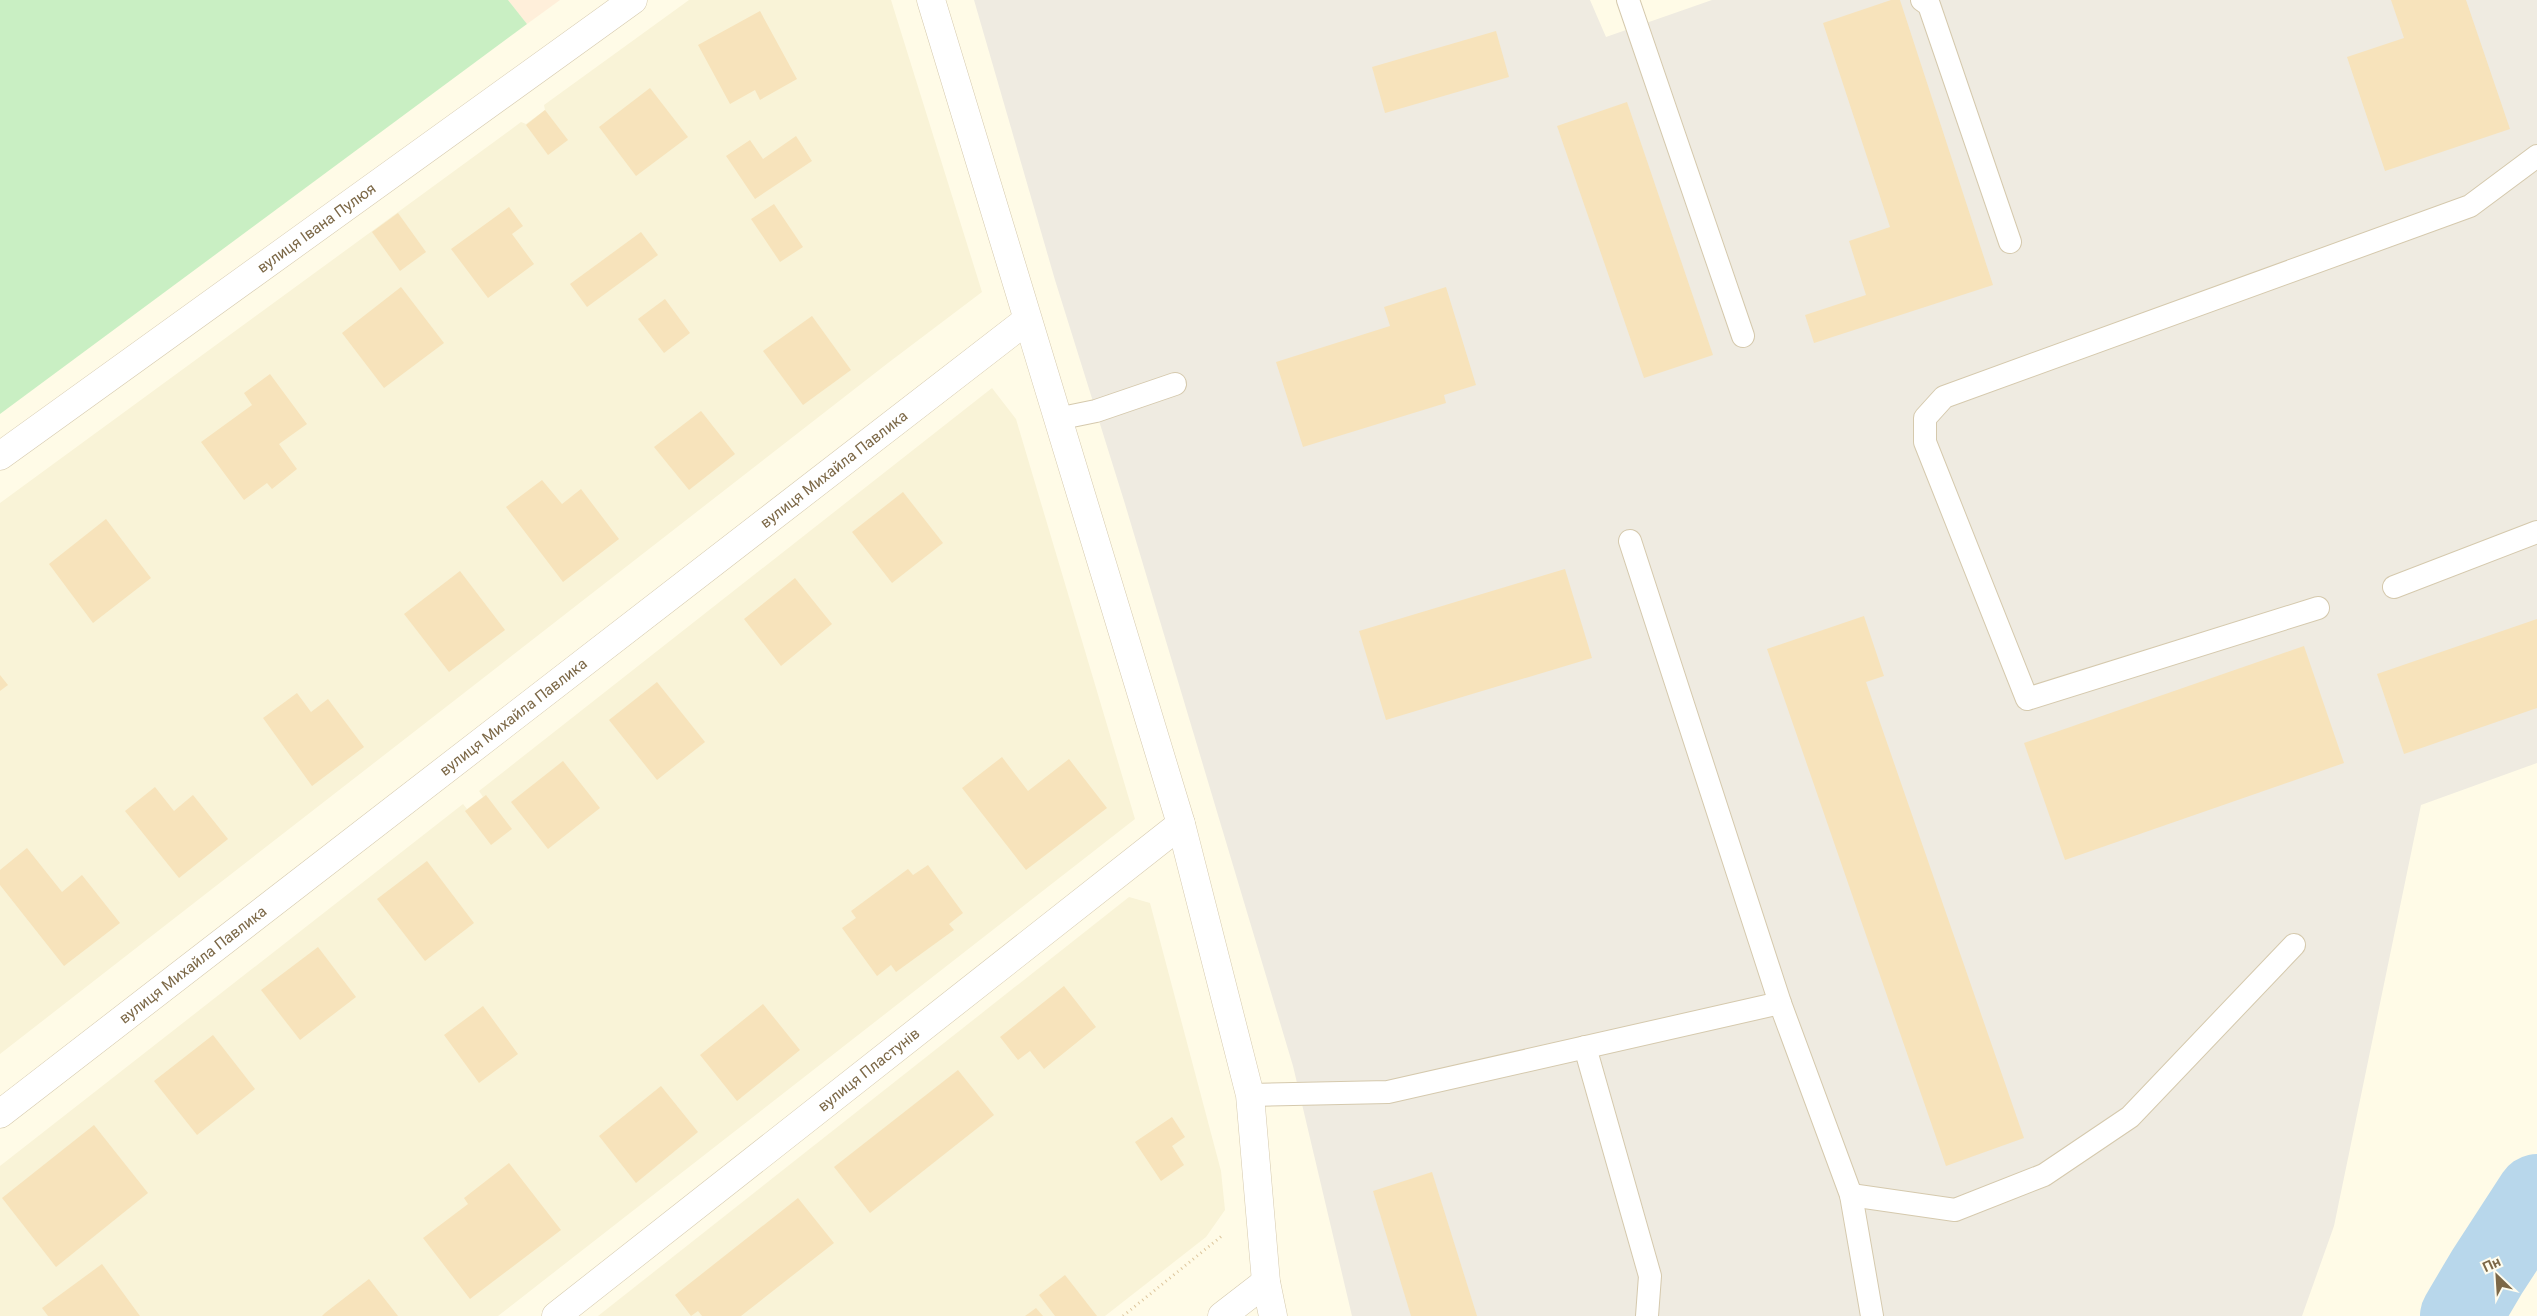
<svg xmlns="http://www.w3.org/2000/svg" width="2537" height="1316" viewBox="0 0 2537 1316" font-family="Roboto,sans-serif">
<style>
.residential{fill:#f9f3d7}
.commercial{fill:#ffefda}
.industrial{fill:#efebe1}
.green{fill:#c9efc3}
.lines{fill:none;stroke-linecap:round;stroke-linejoin:round}
.river{stroke:#b8d7eb;stroke-width:82}
.building{fill:#f7e3bb}
.service-casing{stroke:#d5c9ad;stroke-width:24}
.minor-casing{stroke:#d5c9ad;stroke-width:29}
.tertiary-casing{stroke:#d5c9ad;stroke-width:29}
.path{stroke:#ddc69d;stroke-width:3;stroke-dasharray:1 4;stroke-linecap:butt}
.service{stroke:#fff;stroke-width:22}
.minor{stroke:#fff;stroke-width:28}
.tertiary{stroke:#fff;stroke-width:28}
.labels{text-anchor:middle;stroke-width:4.5;stroke-linejoin:round;paint-order:stroke}
.street-label{font-size:15px;fill:#7c6847;stroke:#fffdef}
</style>
<rect width="100%" height="100%" fill="#fffbe7"/>
<g class="residential">
<path d="M689 0H891L982 292 888 363 0 1054V503L513 128 521 122 526 124 545 110 544 105Z"/>
<path d="M992 388 1016 419 1135 819 498 1316H0V1166L463 804 467 809 483 797 479 791Z"/>
<path d="M1129 897 1150 903 1221 1171 1225 1210 1206 1237 1105 1316H598Z"/>
</g>
<path class="commercial" d="M508 0H560L527 24Z"/>
<path class="industrial" d="M974 0H1590L1606 37 1712 0H2537V763L2421 805 2334 1226 2302 1316H1352L1293 1066 1125 504 1055 280Z"/>
<path class="green" d="M0 0H508L527 24 0 414Z"/>
<g class="lines">
<path class="river" d="M2461 1316 2487 1272 2537 1195"/>
</g>
<g class="building">
<path d="M1891 0H1900L1993 285 1814 343 1805 315 1866 295 1849 241 1890 227 1823 23Z"/>
<path d="M2391 0H2466L2510 129 2385 171 2347 57 2404 38Z"/>
<path d="M760 11 797 79 760 100 755 90 730 104 698 45Z"/>
<path d="M1496 31 1509 77 1385 113 1372 67Z"/>
<path d="M650 88 688 137 636 176 599 127Z"/>
<path d="M1627 102 1713 355 1644 378 1557 126Z"/>
<path d="M545 110 568 140 548 155 526 125Z"/>
<path d="M796 136 812 161 755 199 726 156 750 140 763 159Z"/>
<path d="M774 204 803 247 780 262 751 219Z"/>
<path d="M509 207 523 226 512 234 534 264 488 298 451 249Z"/>
<path d="M398 213 426 252 400 271 372 232Z"/>
<path d="M641 232 658 255 587 307 570 284Z"/>
<path d="M401 287 444 343 384 388 342 333Z"/>
<path d="M1446 287 1476 385 1444 395 1446 403 1303 447 1276 362 1390 326 1384 307Z"/>
<path d="M665 299 690 333 664 353 638 319Z"/>
<path d="M812 316 851 370 803 405 763 351Z"/>
<path d="M270 374 307 424 279 444 297 469 272 489 267 483 244 500 201 442 252 405 244 393Z"/>
<path d="M701 411 735 454 689 490 654 447Z"/>
<path d="M542 480 562 504 581 489 619 539 563 582 506 507Z"/>
<path d="M903 492 943 543 892 583 852 532Z"/>
<path d="M106 519 151 578 93 623 49 564Z"/>
<path d="M1565 569 1592 658 1386 720 1359 631Z"/>
<path d="M460 571 505 630 449 672 404 614Z"/>
<path d="M795 578 832 624 781 666 744 619Z"/>
<path d="M1864 616 1884 676 1866 682 2024 1138 1946 1166 1767 649Z"/>
<path d="M2537 619V708L2404 754 2377 674Z"/>
<path d="M2304 646 2344 763 2065 860 2024 743Z"/>
<path d="M0 675 8 685 0 691Z"/>
<path d="M657 682 705 742 657 780 609 720Z"/>
<path d="M297 693 311 712 328 699 364 747 312 786 263 718Z"/>
<path d="M1002 757 1028 791 1069 759 1107 808 1026 870 962 788Z"/>
<path d="M563 761 600 808 548 849 511 802Z"/>
<path d="M155 787 174 811 193 795 228 839 179 878 125 811Z"/>
<path d="M486 795 512 829 491 845 465 811Z"/>
<path d="M27 848 62 892 82 875 120 923 64 966 0 885V870Z"/>
<path d="M427 861 474 923 425 961 377 899Z"/>
<path d="M928 865 963 913 949 924 954 930 896 972 891 965 877 976 842 928 856 918 851 911 908 869 913 875Z"/>
<path d="M318 947 356 997 300 1040 261 990Z"/>
<path d="M1064 986 1096 1027 1044 1069 1030 1051 1018 1060 1000 1037Z"/>
<path d="M763 1004 800 1050 737 1101 700 1055Z"/>
<path d="M483 1006 518 1054 479 1083 444 1035Z"/>
<path d="M213 1035 255 1089 197 1135 154 1081Z"/>
<path d="M958 1070 994 1115 870 1213 834 1167Z"/>
<path d="M661 1086 698 1132 636 1183 599 1136Z"/>
<path d="M1172 1117 1185 1137 1172 1146 1184 1165 1161 1181 1135 1142Z"/>
<path d="M94 1125 148 1193 56 1267 2 1198Z"/>
<path d="M509 1163 561 1230 470 1299 423 1238 468 1204 464 1198Z"/>
<path d="M1432 1172 1477 1316H1411L1373 1191Z"/>
<path d="M798 1198 834 1243 741 1316H702L698 1311 691 1316 675 1295Z"/>
<path d="M102 1264 140 1316H48L42 1308Z"/>
<path d="M1065 1275 1097 1316H1055L1039 1295Z"/>
<path d="M369 1279 398 1316H322L325 1313Z"/>
<path d="M1036 1308 1043 1316H1025Z"/>
</g>
<g class="lines">
<defs>
<g id="service">
<path d="M1628 0 1743 336"/>
<path d="M1922 0 1929 5 2010 242"/>
<path d="M1057 419 1096 411 1175 384"/>
<path d="M1630 541 1780 1003 1851 1195 1872 1316"/>
<path d="M2394 587 2537 532"/>
<path d="M2318 608 2027 699 1925 442V418L1944 397 2470 206 2537 156"/>
<path d="M1585 1047 1650 1276 1647 1316"/>
<path d="M1250 1095 1388 1092 1780 1003"/>
<path d="M1851 1195 1955 1210 2044 1175 2130 1117 2294 945"/>
</g>
<g id="minor">
<path id="s1" d="M0 456 633 0"/>
<path id="s2" d="M0 1114 1027 320"/>
<path id="s3" d="M556 1316 1181 824"/>
<path d="M1222 1316 1266 1282"/>
</g>
<path id="tertiary" d="M931 0 1181 824 1250 1095 1266 1282 1273 1316"/>
</defs>
<use href="#service" class="service-casing"/>
<use href="#minor" class="minor-casing"/>
<use href="#tertiary" class="tertiary-casing"/>
<path class="path" d="M1123 1316 1223 1235"/>
<use href="#service" class="service"/>
<use href="#minor" class="minor"/>
<use href="#tertiary" class="tertiary"/>
</g>
<g class="labels">
<g class="street-label">
<text dy="5" stroke="none"><textPath href="#s1" startOffset="390">вулиця Івана Пулюя</textPath></text>
<text dy="5" stroke="none"><textPath href="#s2" startOffset="1054">вулиця Михайла Павлика</textPath></text>
<text dy="5" stroke="none"><textPath href="#s2" startOffset="649">вулиця Михайла Павлика</textPath></text>
<text dy="5" stroke="none"><textPath href="#s2" startOffset="244">вулиця Михайла Павлика</textPath></text>
<text dy="5" stroke="none"><textPath href="#s3" startOffset="398">вулиця Пластунів</textPath></text>
</g>
</g>
<g transform="translate(2497 1276) rotate(335)" stroke="#fffdef" stroke-width="4" paint-order="stroke">
<path d="M0-4L9 19L0 12L-9 19Z" fill="#7c6847"/>
<text y="-8" font-size="14" font-weight="bold" text-anchor="middle" fill="#7c6847">Пн</text>
</g>
</svg>
